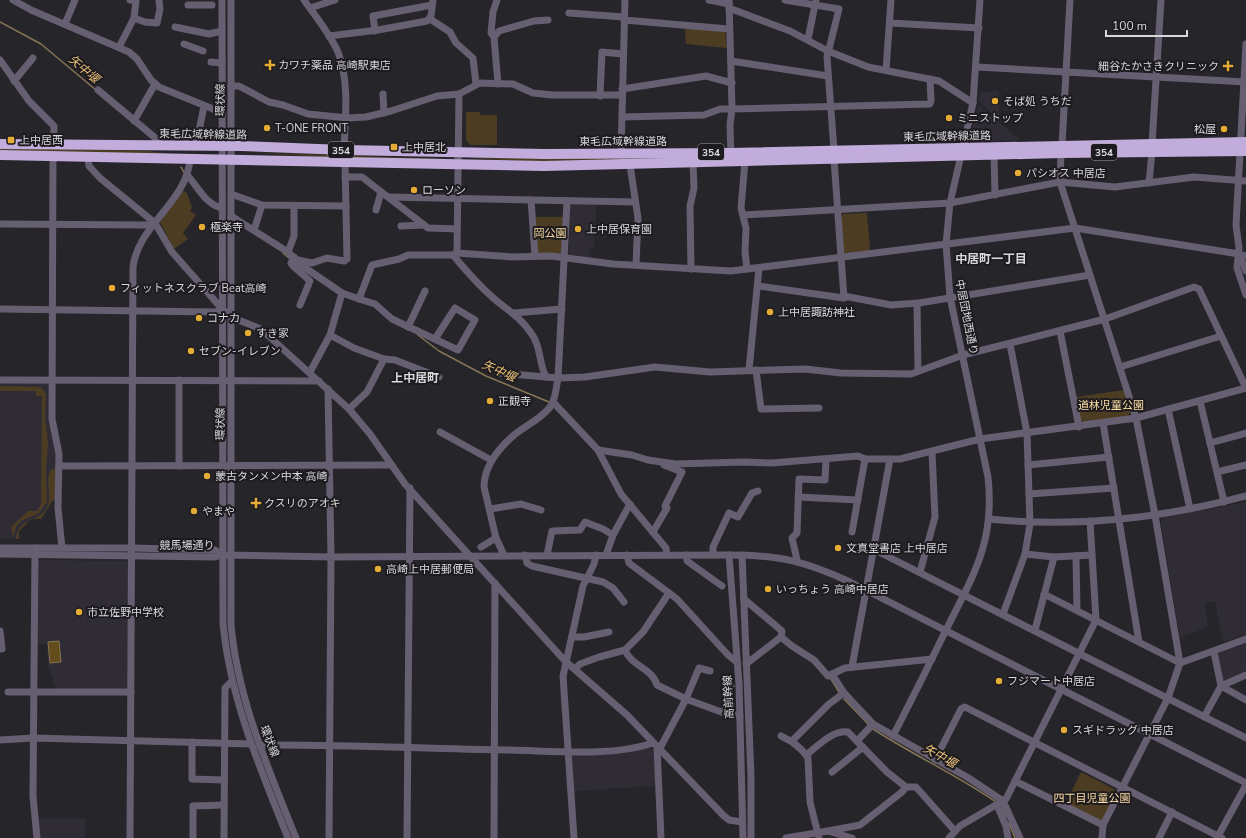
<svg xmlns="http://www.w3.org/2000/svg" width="1246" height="838" viewBox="0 0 1246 838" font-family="'Nunito Sans','Noto Sans JP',sans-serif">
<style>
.built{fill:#302c36}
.green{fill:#4c3d22}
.water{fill:#634b1c;stroke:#867555}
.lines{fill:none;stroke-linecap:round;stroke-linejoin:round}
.stream{stroke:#867555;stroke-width:1.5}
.minor{stroke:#665e71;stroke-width:7}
.highway{stroke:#c1acdc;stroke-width:10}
.poi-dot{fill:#e6ad36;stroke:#1d1b1f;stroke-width:1.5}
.labels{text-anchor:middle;stroke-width:4;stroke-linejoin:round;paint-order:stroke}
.shield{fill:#1d1b1f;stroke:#a09fa2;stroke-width:1}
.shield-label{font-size:10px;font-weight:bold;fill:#d8d7da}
.poi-label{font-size:11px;fill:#d8d7da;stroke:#1d1b1f;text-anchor:start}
.street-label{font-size:11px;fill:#d8d7da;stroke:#1d1b1f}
.park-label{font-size:11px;fill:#fedea5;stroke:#1d1b1f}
.water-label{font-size:12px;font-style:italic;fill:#e8c078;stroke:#1d1b1f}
.neighbourhood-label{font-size:12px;font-weight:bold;fill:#d8d7da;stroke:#1d1b1f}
</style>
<rect width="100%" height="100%" fill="#262529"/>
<g class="built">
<path d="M999 91V119L979 102 980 92Z"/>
<path d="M978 105 1020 140 975 142 970 136Z"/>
<path d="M571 204H596L594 249H590V259L571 256 569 254V205Z"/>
<path d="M49 381 56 439 57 500H53L41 519H31L19 531V539H0V382Z"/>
<path d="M1246 502V634L1223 642 1215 601 1205 603 1208 627 1180 638 1161 523 1163 518Z"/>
<path d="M38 560 128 561 129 691 56 690 48 665 47 644H37Z"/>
<path d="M1246 643V673L1225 682 1222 681 1218 653Z"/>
<path d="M645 747 654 749 656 786 574 791 572 754Z"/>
<path d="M38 819H85V838H40Z"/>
</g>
<g class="green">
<path d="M685 28 725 31 727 48 686 44Z"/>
<path d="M466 112H480V115H497V145H471L466 140Z"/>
<path d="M0 147 147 151 172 154 0 151Z"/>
<path d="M243 152 445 159V160L344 158Z"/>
<path d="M472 157 721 159 536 162 472 158Z"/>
<path d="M183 191 187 193 192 208 190 211 196 215 183 233 188 239 174 249 160 222Z"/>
<path d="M865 213 867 214 870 248 868 252 846 254 843 251 840 217 844 214Z"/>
<path d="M534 217H564V255L538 253Z"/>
<path d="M0 386 40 387 46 393 45 418 48 443 46 470 47 502 39 513 21 521 16 527 13 537 11 527 28 511H37L41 504 42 396H36V391H0Z"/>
<path d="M1124 390 1131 411 1128 416 1085 422 1080 420 1076 397Z"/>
<path d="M52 469H58L57 500H53L41 519H31L19 531V539H16C17 518 37 523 46 509 54 497 43 478 52 469Z"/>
<path d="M1081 772 1114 789 1116 793 1102 820 1097 821 1065 805Z"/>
</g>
<path class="water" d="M59 641 61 662 50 663 48 642Z"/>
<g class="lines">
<g class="stream">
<path d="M0 22 41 44 96 90"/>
<path d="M181 167 185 174"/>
<path d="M283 253 289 258"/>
<path d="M418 335 439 351 486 376 549 402"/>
<path d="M831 679 839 692"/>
<path d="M844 699 869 725"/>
<path d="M873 729C913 755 957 775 996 802"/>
<path d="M1002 809 1006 816"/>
<path d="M1009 823 1015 838"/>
</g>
<g class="minor">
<path d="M13 0 31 10 129 52 137 59 151 80 159 87 223 113"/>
<path d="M222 0 223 623C230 699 260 768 288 838"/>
<path d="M231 0V625C238 700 268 768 296 838"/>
<path d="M304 0C316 17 330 34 338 52 350 83 345 119 344 150"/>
<path d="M497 0 493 12 491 33 494 37 498 84"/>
<path d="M709 0 729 4"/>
<path d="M729 0 732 109 730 125 731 157"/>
<path d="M785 0 839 9 827 57 834 150"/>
<path d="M188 5H212"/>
<path d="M310 8 335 0"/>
<path d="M729 8 790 31 828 51 868 67 939 81 973 103"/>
<path d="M569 13 624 17"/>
<path d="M134 18 145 22 157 23 160 9 159 0"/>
<path d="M430 19 450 32 456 43 473 58 476 84"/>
<path d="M624 20 729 29"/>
<path d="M890 23 979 28"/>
<path d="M65 24 75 0"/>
<path d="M175 27 209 34 222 31"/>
<path d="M375 31 373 16 432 5"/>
<path d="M329 36 378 30 427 21 431 16 433 0"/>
<path d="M494 37 499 31 534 21 548 20"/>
<path d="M808 39 816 0"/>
<path d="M184 44 203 51"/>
<path d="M1246 44 1236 225 1239 248 1237 268 1246 295"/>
<path d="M119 47 134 18 136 1 130 0"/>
<path d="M0 60 29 101 54 126V145"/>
<path d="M731 61 828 76"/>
<path d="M211 62 222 63"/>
<path d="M977 67 1246 82"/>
<path d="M886 70 891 0"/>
<path d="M14 81 33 58"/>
<path d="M231 86H239L269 102 283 105 308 114 348 118 366 117 391 111 437 96 459 94 480 83 513 84 533 93 552 95H622"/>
<path d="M622 89 706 76 732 83"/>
<path d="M98 90 153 136 157 140V145"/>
<path d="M383 94 384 113"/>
<path d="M600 96 602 52 623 54"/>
<path d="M622 117 704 115 720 109H732L930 104 931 101 930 79"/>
<path d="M134 121 155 84"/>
<path d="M1152 144 1161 0"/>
<path d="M1062 145 1070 0"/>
<path d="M196 146 204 106"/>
<path d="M621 153 625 0"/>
<path d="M1061 153 1060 182 1136 418 1155 515 1180 663 1168 698 1103 825 1102 838"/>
<path d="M994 155 995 195"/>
<path d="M53 156 52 419 59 454 58 508 62 548"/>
<path d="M88 158 89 166 100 178 155 223 172 252 223 310 236 319 261 329 349 409 370 434 405 484 565 661 627 715 723 815 729 820 742 822"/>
<path d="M745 161 741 208 746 228 745 252 747 269"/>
<path d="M630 165 638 218 636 265"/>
<path d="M188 176C198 187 206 205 222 208"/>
<path d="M345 177H362L428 228 457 229"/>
<path d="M1149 183 1152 152"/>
<path d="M231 194 262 205 346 206"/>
<path d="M388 197 635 202"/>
<path d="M531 200 535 256"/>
<path d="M376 210 381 192"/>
<path d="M743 215 950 203 1060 182 1115 187 1194 177 1246 181"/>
<path d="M231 216 288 252 301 265 342 293 359 299 372 265 399 259 408 255H453L457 253 512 257 551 256 613 264 731 271 1075 228 1239 254 1246 256"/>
<path d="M0 224 149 225 155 223"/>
<path d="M401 226 424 225"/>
<path d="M254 230 262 205"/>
<path d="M288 252 294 236V206"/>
<path d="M457 253 459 94"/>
<path d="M453 255C467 272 481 288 498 302 511 312 524 321 533 336 541 348 539 364 546 377"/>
<path d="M1240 256 1246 271"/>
<path d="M294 257 291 263 293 266 310 281 300 305"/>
<path d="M298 260 312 263 327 258 344 261 347 259 345 161"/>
<path d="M691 269 690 206 694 188 693 163"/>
<path d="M759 286 844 298 834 159"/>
<path d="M844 296 891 305 919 303 1090 275"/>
<path d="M359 299 375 304 392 319 458 350 475 320 455 308 435 339"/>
<path d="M917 303 918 371"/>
<path d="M0 309 215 312 223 310"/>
<path d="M514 313 562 309"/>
<path d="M408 327 425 291"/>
<path d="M1060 331 1079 427"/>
<path d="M330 335 354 348 384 359"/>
<path d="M1120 367 1221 336"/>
<path d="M749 370 759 268"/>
<path d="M756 370 761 409 819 408"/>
<path d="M310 372 330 335 342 293"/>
<path d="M499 373 558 378 585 377 655 367 710 372 805 369 841 373 911 374 963 355 1105 319 1194 287 1199 289 1246 388"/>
<path d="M0 380 319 381"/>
<path d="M179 380V466"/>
<path d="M328 389 331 557 329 838"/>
<path d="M1200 401 1224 502"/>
<path d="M553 402 598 450 621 494 666 548 667 555"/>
<path d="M349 409 367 392 384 359 395 360 439 377"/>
<path d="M1168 409 1190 509"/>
<path d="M1103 423 1139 642"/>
<path d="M440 432 491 460"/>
<path d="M1210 443 1246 433"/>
<path d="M598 450 632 455 648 460 675 464 744 462 772 463 858 456 865 459"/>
<path d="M1028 465 1109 457"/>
<path d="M59 466 391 465"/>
<path d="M1217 472 1246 465"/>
<path d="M1029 494 1114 488"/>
<path d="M798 497 858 500"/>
<path d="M490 509 521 504 541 510"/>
<path d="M989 519C1075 528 1163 518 1246 496"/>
<path d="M653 532 667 508 665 506 682 472 664 465"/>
<path d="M852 532 865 459H900L980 439 1136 418 1246 388"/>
<path d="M481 547 496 538"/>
<path d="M0 548H131L215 550 222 555"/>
<path d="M35 548 33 796 37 838"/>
<path d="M873 549 1246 738"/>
<path d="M0 554 215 557 222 555 331 557 729 555C779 555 805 561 850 582L1246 783"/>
<path d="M1025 554 1054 557 1091 555"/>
<path d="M504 555 496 538 484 487C484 466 498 449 514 435 526 425 540 420 550 407 556 400 556 387 558 378L567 201"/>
<path d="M525 555 527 563 532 566 603 582 613 588 624 602"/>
<path d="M547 555 552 531 580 530 585 522 603 529 613 535"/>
<path d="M606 555 613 535 630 504"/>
<path d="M627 555 629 563 677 599 728 655 737 662"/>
<path d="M687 555V561L722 586"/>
<path d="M713 555V547L729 513 738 517 752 493 758 491"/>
<path d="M729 555 739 684 743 838"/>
<path d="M742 555 751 776V838"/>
<path d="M1076 556 1077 610"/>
<path d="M797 560 792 538 797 533 799 479 825 480 826 460"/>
<path d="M920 572 935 517 932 452"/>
<path d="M1044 594 1180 663 1246 639"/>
<path d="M744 599 782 631 781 637 746 664"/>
<path d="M1003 614 1025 554 1030 524 1027 433 1010 344"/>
<path d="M1035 630 1054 557"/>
<path d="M0 631 2 649H0"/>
<path d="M572 637H584L609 632"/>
<path d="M781 637 792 646 814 660 828 676 845 668 932 659"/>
<path d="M625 650C631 666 652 668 657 685L686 699 724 713 731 686"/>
<path d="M1214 652 1221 686 1246 700"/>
<path d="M852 667 890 459"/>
<path d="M575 669 580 664 599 657 625 650 643 632 669 593"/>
<path d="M832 674 844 693 873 724 967 777 1003 801 1020 838"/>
<path d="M8 692H131"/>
<path d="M724 713 740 716"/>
<path d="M1204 717 1221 686 1246 675"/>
<path d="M781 736C792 741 802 748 808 758L810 802 819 838"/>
<path d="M893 736C911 701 929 665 946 630 974 574 995 542 988 477L950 297 946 244 950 203 973 103 980 0"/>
<path d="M0 740 33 738 251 744"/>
<path d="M792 741 829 704 844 693"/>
<path d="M857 741 873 724"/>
<path d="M192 742V779L224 780"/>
<path d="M259 745C343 744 427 749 511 750 555 751 611 757 653 743"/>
<path d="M657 747 661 838"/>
<path d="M659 750 686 699 699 668 710 671"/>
<path d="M806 755C818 746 832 730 848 732L887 772 906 787"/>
<path d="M935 760 961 709 965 707 1222 838"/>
<path d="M832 772 863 747"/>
<path d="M1015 781 1103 825"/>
<path d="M997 805 1006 826 1008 838"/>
<path d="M828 831 860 825 902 792 906 787H916L955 831"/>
<path d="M130 838 133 267C138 225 187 202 190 159"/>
<path d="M193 838V806L224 805"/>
<path d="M224 838 225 688 232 681"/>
<path d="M407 838 410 488"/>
<path d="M494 838 495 583"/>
<path d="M574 838 563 676 583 586 594 564 596 555"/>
<path d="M786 838 828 831 852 838"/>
<path d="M949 838 960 826 1006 799 1096 620 1090 521"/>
<path d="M1159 838 1172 812"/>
<path d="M1217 838 1246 785"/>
</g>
<g class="highway">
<path d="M0 144 240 146 344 150 544 154 731 153 1246 142"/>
<path d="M0 155 544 166 1061 153 1246 151"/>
</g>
</g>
<g class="poi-dot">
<path d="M268 59h4v4h4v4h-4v4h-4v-4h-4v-4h4z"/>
<path d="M1226 60h4v4h4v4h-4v4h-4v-4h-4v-4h4z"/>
<circle cx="995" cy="101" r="4"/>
<circle cx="949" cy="118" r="4"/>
<circle cx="267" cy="128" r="4"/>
<circle cx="1224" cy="129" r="4"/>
<rect x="7" y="136" width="8" height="8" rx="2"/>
<rect x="390" y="143" width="8" height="8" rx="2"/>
<circle cx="1018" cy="173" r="4"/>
<circle cx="414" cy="190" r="4"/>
<circle cx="202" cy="227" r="4"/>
<circle cx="578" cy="229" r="4"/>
<circle cx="112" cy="288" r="4"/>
<circle cx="770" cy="312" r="4"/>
<circle cx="199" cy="318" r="4"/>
<circle cx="248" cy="333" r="4"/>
<circle cx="191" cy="351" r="4"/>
<circle cx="490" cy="401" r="4"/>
<circle cx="207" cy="476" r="4"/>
<path d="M254 497h4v4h4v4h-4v4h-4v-4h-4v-4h4z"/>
<circle cx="194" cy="511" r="4"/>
<circle cx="838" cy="548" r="4"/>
<circle cx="378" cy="569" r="4"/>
<circle cx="768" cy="589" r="4"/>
<circle cx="79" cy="612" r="4"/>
<circle cx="999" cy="681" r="4"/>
<circle cx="1064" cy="730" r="4"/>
</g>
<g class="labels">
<g class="shield">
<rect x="328" y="142" width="26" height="16" rx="3"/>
<rect x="698" y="144" width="26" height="16" rx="3"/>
<rect x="1091" y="144" width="26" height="16" rx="3"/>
</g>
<g class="shield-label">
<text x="341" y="154">354</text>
<text x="711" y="156">354</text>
<text x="1104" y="156">354</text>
</g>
<g class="poi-label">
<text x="278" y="69">カワチ薬品 高崎駅東店</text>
<text x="1219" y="70" text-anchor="end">細谷たかさきクリニック</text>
<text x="1003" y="105">そば処 うちだ</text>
<text x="957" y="122">ミニストップ</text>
<text x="275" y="132">T-ONE FRONT</text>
<text x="1216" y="133" text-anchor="end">松屋</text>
<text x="19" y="144">上中居西</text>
<text x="402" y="151">上中居北</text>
<text x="1026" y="177">パシオス 中居店</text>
<text x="422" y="194">ローソン</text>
<text x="210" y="231">極楽寺</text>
<text x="586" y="233">上中居保育園</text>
<text x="120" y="292">フィットネスクラブ Beat高崎</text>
<text x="778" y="316">上中居諏訪神社</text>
<text x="207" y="322">コナカ</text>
<text x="256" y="337">すき家</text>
<text x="199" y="355">セブン-イレブン</text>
<text x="498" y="405">正観寺</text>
<text x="215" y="480">蒙古タンメン中本 高崎</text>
<text x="264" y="507">クスリのアオキ</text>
<text x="202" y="515">やまや</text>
<text x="846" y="552">文真堂書店 上中居店</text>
<text x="386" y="573">高崎上中居郵便局</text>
<text x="776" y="593">いっちょう 高崎中居店</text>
<text x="87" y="616">市立佐野中学校</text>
<text x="1007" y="685">フジマート中居店</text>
<text x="1072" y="734">スギドラッグ 中居店</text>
</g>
<g class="street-label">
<text transform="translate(220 100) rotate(-90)" y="4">環状線</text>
<text transform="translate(203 134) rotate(1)" y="4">東毛広域幹線道路</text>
<text transform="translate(947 136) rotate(-1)" y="4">東毛広域幹線道路</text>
<text x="623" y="145">東毛広域幹線道路</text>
<text transform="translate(967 317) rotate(79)" y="4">中居団地西通り</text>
<text transform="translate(220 424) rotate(-90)" y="4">環状線</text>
<text x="187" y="549">競馬場通り</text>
<text transform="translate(728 697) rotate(-93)" y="4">高前幹線</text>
<text transform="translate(270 741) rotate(69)" y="4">環状線</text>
</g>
<g class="park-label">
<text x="550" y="237">岡公園</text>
<text x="1111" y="409">道林児童公園</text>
<text x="1092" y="802">四丁目児童公園</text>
</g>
<g class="water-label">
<text transform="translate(84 69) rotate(40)" y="4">矢中堰</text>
<text transform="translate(499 371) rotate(24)" y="4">矢中堰</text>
<text transform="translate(940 756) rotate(29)" y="4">矢中堰</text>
</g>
<g class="neighbourhood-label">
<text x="991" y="263">中居町一丁目</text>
<text x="415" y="382">上中居町</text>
</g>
</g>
<path d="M1106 30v6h81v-6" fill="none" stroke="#d8d7da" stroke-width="2"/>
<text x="1112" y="30" font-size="12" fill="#d8d7da" stroke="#1d1b1f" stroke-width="3" paint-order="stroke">100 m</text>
</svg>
